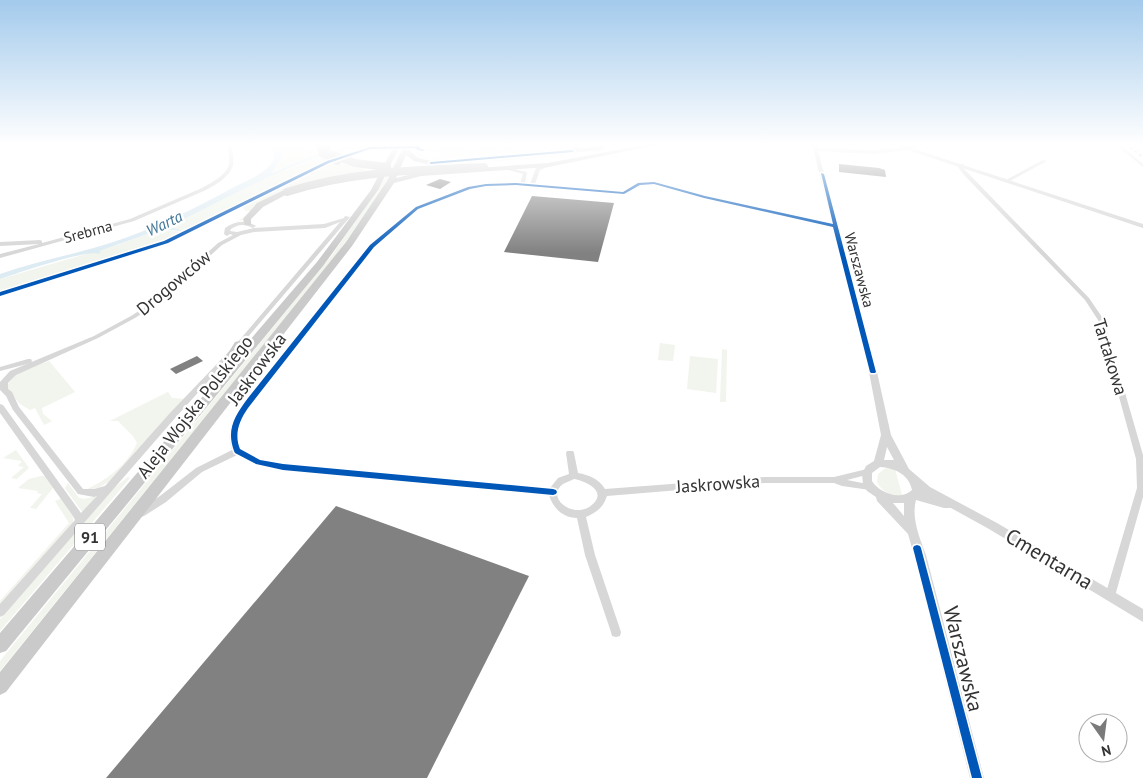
<svg xmlns="http://www.w3.org/2000/svg" width="1143" height="778" viewBox="0 0 1143 778" font-family="'PT Sans',sans-serif">
<style>
.green{fill:#f1f5ed}
.water{fill:#ddebf3}
.building{fill:#818181}
.lines{fill:none;stroke-linecap:round;stroke-linejoin:round}
.minor{fill:#d7d7d7;fill-rule:evenodd}
.tertiary{fill:#d7d7d7;fill-rule:evenodd}
.primary{fill:#cacaca;fill-rule:evenodd}
.rail{stroke:#bebebe;stroke-width:2;stroke-dasharray:3 2.5;stroke-linecap:butt}
.primary-bridge{stroke:#cacaca;stroke-width:8}
.cycleway-casing{stroke:#fff;stroke-width:3}
.cycleway{fill:#0057b8;fill-rule:evenodd}
.labels{text-anchor:middle;stroke-width:5;stroke-linejoin:round;paint-order:stroke}
.far-street-label{font-size:15px;fill:#333;stroke:#fff}
.far-water-label{font-size:16px;font-style:italic;fill:#3f7597;stroke:#fff}
.shield{fill:#fff;stroke:#707070;stroke-width:1}
.shield-label{font-size:16px;font-weight:bold;fill:#333}
.street-label{font-size:18px;fill:#333;stroke:#fff}
.near-street-label{font-size:21px;fill:#333;stroke:#fff}
</style>
<rect width="100%" height="100%" fill="#fff"/>
<g class="green">
<path d="M279 144H307V147L315 148 318 155 269 173 278 164Z"/>
<path d="M499 144H510L486 149 519 144 513 146 515 151 569 147 539 152 572 148 570 149 442 160 531 152 475 155 432 160 433 157H441L440 152 423 151 421 154 424 156 419 158 416 154 417 151 423 150 419 149 420 145 473 147Z"/>
<path d="M399 151H402C385 188 360 222 336 255L0 671V661L332 255 387 175Z"/>
<path d="M586 151 530 159 442 164V163Z"/>
<path d="M321 157 329 161 189 231 153 245 0 293V279L117 245 162 229 182 232 185 230 165 228 260 179Z"/>
<path d="M331 161 365 169 363 173 285 191 244 220 235 222 240 220 250 211H245L242 206Z"/>
<path d="M660 343 675 345 673 361 658 360Z"/>
<path d="M722 349 727 350 726 402H720Z"/>
<path d="M690 356 718 359 716 393 687 389Z"/>
<path d="M49 361 75 392 42 408 43 414 52 421 44 425 35 408 30 410 20 404 6 387 18 372Z"/>
<path d="M168 392 172 398 186 399 110 481 98 488 85 490C105 481 128 465 137 443L133 436 118 421H110Z"/>
<path d="M16 450 29 468 17 479 11 478 24 467 18 466 22 461 3 458Z"/>
<path d="M887 467 895 469 902 495C891 496 882 492 877 482L878 474Z"/>
<path d="M41 476H45L53 488 36 509 30 508 42 494 37 493 38 491 18 488 29 479Z"/>
<path d="M128 477 130 478 0 631V619L114 488Z"/>
<path d="M68 483 79 498 84 499 97 496 83 513 65 488Z"/>
<path d="M60 499H62L73 515V522L0 607V601L69 523 55 501Z"/>
</g>
<path class="water" d="M270 144H279L283 154 280 161 271 173 310 157 359 144H497C448 151 398 139 350 149 283 163 227 200 166 227L182 230 180 231 162 229 99 251 101 252 98 254C87 249 15 274 0 279V274C35 262 71 255 107 244 152 230 194 209 236 186 251 178 286 166 270 144Z"/>
<g class="building">
<path d="M839 164 879 168 885 170 886 177 839 172Z"/>
<path d="M440 179 451 182 440 189 426 185Z"/>
<path d="M532 196 614 203 598 262 504 252Z"/>
<path d="M197 356 203 361 176 374 170 369Z"/>
<path d="M336 506 529 576 427 778H106Z"/>
</g>
<g class="lines">
<g class="minor">
<path d="M228 144H232C232 150 234 159 233 165 230 177 215 185 206 190L134 221 0 258V254L39 244 0 246V242L40 240 42 241V243L130 219 202 188C211 183 227 175 229 164 230 158 228 150 228 144Z"/>
<path d="M576 144H580L574 152H570V151Z"/>
<path d="M591 144H597L605 148 601 149Z"/>
<path d="M896 144C900 144 903 146 908 146 912 147 918 144 923 144L908 149Z"/>
<path d="M1115 144H1119L1143 164V167Z"/>
<path d="M1140 144H1143V146Z"/>
<path d="M1043 160 1047 161 1010 181 1006 180Z"/>
<path d="M548 164 550 165V166L540 170 535 184 623 192 637 183 654 182 705 196 834 224 837 226 834 228 704 198 654 184 640 185 624 194 516 185 486 186 470 189 419 209 374 247 245 413C238 425 236 436 240 449L260 459 283 464 550 488 558 478 569 474 566 453 567 451H573L574 453 578 473C589 475 599 479 605 489L764 477H834L867 469 870 470 871 472 870 474 847 480 873 485 874 487 873 489 870 490 842 486 834 483H764L607 496C603 508 597 512 586 517L595 555 621 632 620 636 616 637 612 636 611 632 585 555 577 518C563 518 553 508 549 495L283 470 255 464 237 455 202 472 166 502 144 516 141 517 138 516 136 513 138 510 160 496 196 468 232 450C227 435 231 423 239 410L370 245 415 207 469 187 486 184 520 183 523 174 508 170V168H510L527 172 525 183 530 184 536 168ZM574 479C585 481 606 490 594 503 576 522 544 498 563 484 566 482 571 481 574 479Z"/>
<path d="M960 164H964V165L962 167 969 174 1089 298 1104 320 1143 455V497L1115 596 1114 599 1110 601 1106 599 1105 596 1137 488 1136 459 1098 320 1085 300 965 176 958 167Z"/>
<path d="M345 216 350 217 241 345 176 417 4 615 0 617V604L75 520 73 516 0 413V404L3 405 81 513 97 496 94 497 78 494 13 410 6 396 0 390V382L10 371 94 336 131 316 153 302 218 243 233 235 230 234 227 236 224 234 225 228C234 221 246 219 256 226L253 228C244 224 239 224 231 229L230 231 237 232 254 228 324 224 344 218ZM340 222 237 343 170 413 105 486 94 489H83L19 407 12 392 8 389V383L16 375 98 338 135 318 157 304 222 245 241 235 254 232 325 228Z"/>
<path d="M28 359H31L32 361 31 363 0 371V367Z"/>
</g>
<path class="tertiary" d="M812 144H816L817 148 873 150 908 147 1143 224V228L908 150 873 154 818 151 877 372 891 435 909 469 930 487 997 523 1143 609V622L989 529 951 508H944L916 500C911 518 920 539 926 555L984 778H970L914 555 908 534 877 501 876 497 867 491 863 484 862 474 866 466 874 461 881 435 869 372ZM887 447 894 460H884ZM880 467C894 468 909 474 912 490 901 501 879 493 872 481V473ZM893 503H904V516Z"/>
<g class="primary">
<path d="M324 144H330V149L335 154V156H331L325 151Z"/>
<path d="M395 144H401L378 190 323 266 6 651 0 653V633L215 382 212 379 235 342 239 341 244 344 238 354 317 262 371 190Z"/>
<path d="M405 144H411L409 150 418 158 431 161 602 146 605 148 602 150 431 165 414 161 406 155 396 178 421 172 548 163 649 144H662L548 167 421 176 394 183 352 246 6 692 0 695V672L346 242 387 181Z"/>
<path d="M284 190 291 192 263 207 251 219V225H245L243 219 257 203Z"/>
</g>
<path class="rail" d="M1126 144 1143 157"/>
<g class="primary-bridge">
<path d="M320 144 322 153 337 161"/>
<path d="M333 155 355 163 387 167"/>
<path d="M287 192C351 171 417 170 484 167"/>
</g>
<defs>
<g id="cycleway">
<path d="M418 146 420 147 419 148 425 150 423 151 415 149 416 148 370 149 329 163 168 243 0 296V292L164 241 327 161 370 147Z"/>
<path d="M572 150 574 151 573 152 431 164 429 163 431 162Z"/>
<path d="M821 173 824 174 876 372 875 373H871L870 372 833 227 704 198 654 184 640 185 624 194 516 185 486 186 470 189 418 209 374 247 248 408C239 421 234 434 240 449L260 460 283 464 553 489 556 490 557 492 556 494 553 495 283 470 256 464 235 453 234 451C226 429 235 416 248 398L370 245 416 207 468 187 486 184 516 183 623 192 638 183 654 182 705 196 833 224Z"/>
<path d="M917 545 920 546 921 548 982 778H972L913 548 914 546Z"/>
</g>
</defs>
<use href="#cycleway" class="cycleway-casing"/>
<use href="#cycleway" class="cycleway"/>
</g>
<linearGradient id="sky" x2="0" y2="1"><stop stop-color="#a3caec"/><stop offset="0.57" stop-color="#fff"/><stop offset="1" stop-color="#fff" stop-opacity="0"/></linearGradient>
<rect width="1143" height="253" fill="url(#sky)"/>
<g class="labels">
<g class="far-street-label">
<text transform="translate(88 232) rotate(-15)" y="5">Srebrna</text>
<text transform="translate(859 270) rotate(75)" y="5">Warszawska</text>
</g>
<g class="far-water-label">
<text transform="translate(164 223) rotate(-26)" y="6">Warta</text>
</g>
<rect class="shield" x="75" y="523.5" width="30" height="27" rx="4"/>
<g class="shield-label">
<text x="90" y="543">91</text>
</g>
<g class="street-label">
<text transform="translate(174 283) rotate(-40)" y="6">Drogowców</text>
<text transform="translate(1110 357) rotate(73)" y="6">Tartakowa</text>
<text transform="translate(257 369) rotate(-53)" y="6">Jaskrowska</text>
<text transform="translate(195 407) rotate(-52)" y="6">Aleja Wojska Polskiego</text>
<text transform="translate(718 484) rotate(-4)" y="6">Jaskrowska</text>
</g>
<g class="near-street-label">
<text transform="translate(1049 559) rotate(31)" y="7">Cmentarna</text>
<text transform="translate(963 659) rotate(76)" y="7">Warszawska</text>
</g>
</g>
<g transform="translate(1103 738) rotate(166)"><circle r="24" fill="#ffffff" stroke="#adadad"/>
<path d="M0-4L9 19L0 12L-9 19Z" fill="#7a7a7a"/>
<text y="-8" font-size="14" font-weight="bold" text-anchor="middle" fill="#333333">N</text>
</g>
</svg>
